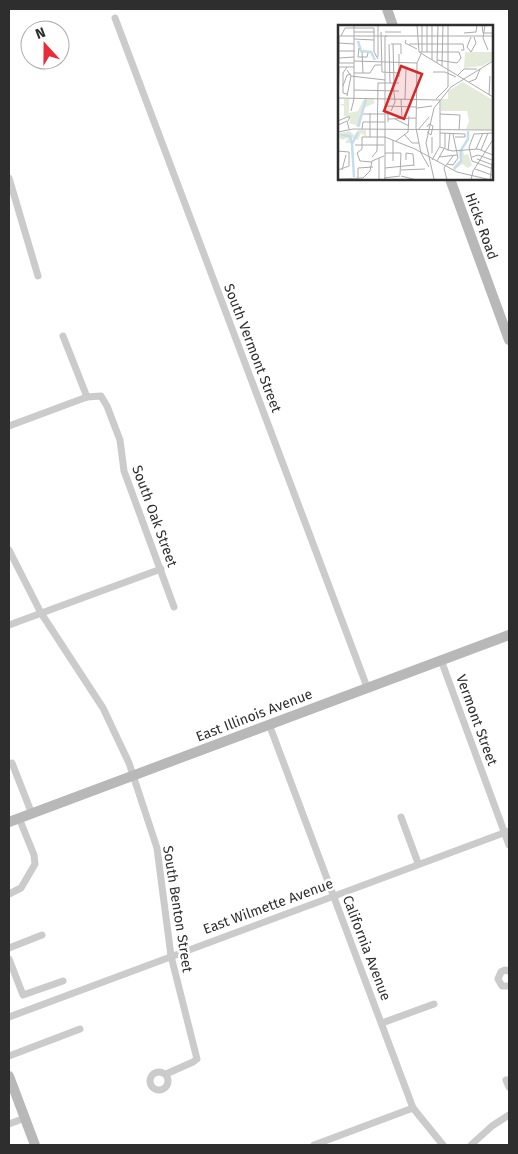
<svg xmlns="http://www.w3.org/2000/svg" width="518" height="1154" viewBox="0 0 518 1154" font-family="'Fira Sans',sans-serif">
<style>
.lines{fill:none;stroke-linecap:round;stroke-linejoin:round}
.street{stroke:#cbcbcb;stroke-width:7}
.secondary{stroke:#b8b8b8;stroke-width:10}
.labels{text-anchor:middle;stroke-width:5;stroke-linejoin:round;paint-order:stroke}
.street-label{font-size:14px;fill:#2e2e2e;stroke:#fff}
.inset-river{fill:none;stroke:#c6ddec;stroke-width:2.5}
.inset-road{fill:none;stroke:#ababab;stroke-width:1}
.view{fill:#d62828;fill-opacity:0.15;stroke:#d62828;stroke-width:2.5}
.inset-edge{fill:none;stroke:#2e2e2e;stroke-width:2.5}
</style>
<rect width="100%" height="100%" fill="#fff"/>
<g class="lines">
<g class="street">
<path d="M115 18 367 687"/>
<path d="M9 178 38 276"/>
<path d="M63 336 87 397 101 396 107 406 120 440 124 471 174 607"/>
<path d="M9 426 87 397"/>
<path d="M9 550 41 613 103 708 129 763 157 848 171 956 197 1059 193 1062 166 1074"/>
<path d="M9 625 161 569"/>
<path d="M441 660 509 845"/>
<path d="M269 724 413 1108 443 1145"/>
<path d="M9 764 12 763 32 814"/>
<path d="M401 817 418 863"/>
<path d="M9 894 21 888 35 864 34 855 19 818"/>
<path d="M9 948 42 935"/>
<path d="M9 959 23 995 63 981"/>
<path d="M509 971 505 970 501 972 498 979 502 986H509"/>
<path d="M9 1017 509 831"/>
<path d="M382 1023 434 1004"/>
<path d="M9 1056 80 1029"/>
<circle cx="159" cy="1081" r="9"/>
<path d="M506 1080 509 1087"/>
<path d="M9 1124 25 1118"/>
<path d="M314 1145 413 1108"/>
<path d="M471 1145 492 1126 509 1115"/>
</g>
<g class="secondary">
<path d="M387 9 393 26"/>
<path d="M450 179 509 340"/>
<path d="M9 822 509 635"/>
<path d="M9 1076 35 1145"/>
</g>
</g>
<g class="labels">
<g class="street-label">
<text transform="translate(482 226) rotate(70)" y="5">Hicks Road</text>
<text transform="translate(253 348) rotate(69)" y="5">South Vermont Street</text>
<text transform="translate(155 516) rotate(70)" y="5">South Oak Street</text>
<text transform="translate(254 715) rotate(-21)" y="5">East Illinois Avenue</text>
<text transform="translate(477 720) rotate(70)" y="5">Vermont Street</text>
<text transform="translate(268 906) rotate(-20)" y="5">East Wilmette Avenue</text>
<text transform="translate(178 909) rotate(81)" y="5">South Benton Street</text>
<text transform="translate(367 948) rotate(69)" y="5">California Avenue</text>
</g>
</g>
<g transform="translate(338 25)">
<rect width="155" height="155" fill="#fff"/>
<path d="M127 27H155V35L144 41 126 43ZM125 57 155 75V105L128 104 131 96 129 86H103V74H110V66ZM6 74H11V88L20 86 25 75 35 74 37 78 26 83 22 102 11 98 13 92 6 91V81L1 79H6ZM20 105H28V112L23 108 20 115 14 113V118H7L10 113 4 115 1 112V108L12 106 18 112ZM120 125H125L126 130 130 129 134 140 130 143 124 139 116 145 115 142 122 135Z" fill="#e4ebdb"/>
<path class="inset-river" d="M20 16 23 26 33 27 37 35M20 102 28 74M3 110 12 111 14 119M116 144 123 136V125L130 114V106M16 152 14 119 20 107"/>
<path class="inset-road" d="M40 0V32M79 0 81 27 155 72M144 0 145 8H155M147 0 145 13 150 25M16 7H37M43 7 44 47 61 48M47 7H63M126 8 138 7 139 0M0 11H49M1 11V38M3 11 7 3H36V27L40 34M47 11H155M133 12 129 22 133 27M16 14 36 15M68 15 67 18 79 24M0 18 16 19M51 19 52 58M53 19H63V29M55 19 56 58M71 19H125L126 25H123M21 23 20 32H29L30 28M1 26H17M24 27 25 48M82 27H121L123 33 119 38M84 27V0M89 27V0M133 27 138 18 136 12M1 33 16 32M94 35V0M99 35 119 38M16 36 79 38M0 38H16M99 38 100 0M104 41 105 0M110 44V0M95 47H107L118 52M16 48H32L37 40H43M120 50 126 44H139M13 51 47 55M61 52V29M131 57 138 54 142 44M5 61 9 50 13 49M16 65 61 66M9 69 5 68V48L9 42M151 70 152 51M9 71 13 51 9 45M0 73 102 75V105M63 74 64 94M67 74 68 43M98 74 110 62V44M47 81 78 82M79 83 94 81M0 84 1 42H16M13 86 16 74V0M53 86 57 77 55 58M25 89H50V97M102 89 122 90 121 105M50 94 78 93M57 94 71 101M0 96 9 92H12L10 96M0 100 9 96 11 104M24 104 25 97H47M80 105 91 92M0 107 15 104 155 105M89 107 93 110 95 101 91 99 89 102M102 108 127 109V112H117M66 109 74 118H81M136 109 131 122 134 136 155 144M136 109 155 108M32 112V88M47 112 77 124 119 147 153 155M55 115V136M58 116 70 107 71 91M17 120H46M102 122 114 126 140 124 155 130M138 124 145 108M143 125 150 108M0 126 11 127V141L0 145M110 126 112 108M19 128 24 124V112H47M19 128 22 136 34 137M47 128H63L62 150M83 128 91 142M83 128 78 103 79 38 83 29M94 128V112M34 132 39 126 40 58H61M101 132 119 130M134 132 140 130 154 135M139 134 155 140M68 135V128L75 129 76 141M94 135 102 121V105M99 136 107 122V108M109 139 115 140 120 133 115 109M47 143 76 140M137 144 154 150M4 145 8 130M63 145 87 144M63 151 79 155M46 153 62 151M0 154 25 153 32 146 34 136 46 131M20 154V143L35 142M96 154 88 118 96 83 113 62 155 36M41 155V133M47 155V11M109 155 106 143 115 131M133 155 135 146 154 116M152 155 155 130"/>
<path class="view" d="M63 41 84 49 66 94 46 86Z"/>
<rect width="155" height="155" class="inset-edge"/>
</g>
<rect width="518" height="1154" fill="none" stroke="#2e2e2e" stroke-width="20"/>
<g transform="translate(45 45) rotate(339)"><circle r="24" fill="#ffffff" stroke="#ababab"/>
<path d="M0-4L9 19L0 12L-9 19Z" fill="#e82c39"/>
<text y="-8" font-size="14" font-weight="bold" text-anchor="middle" fill="#2e2e2e">N</text>
</g>
</svg>
